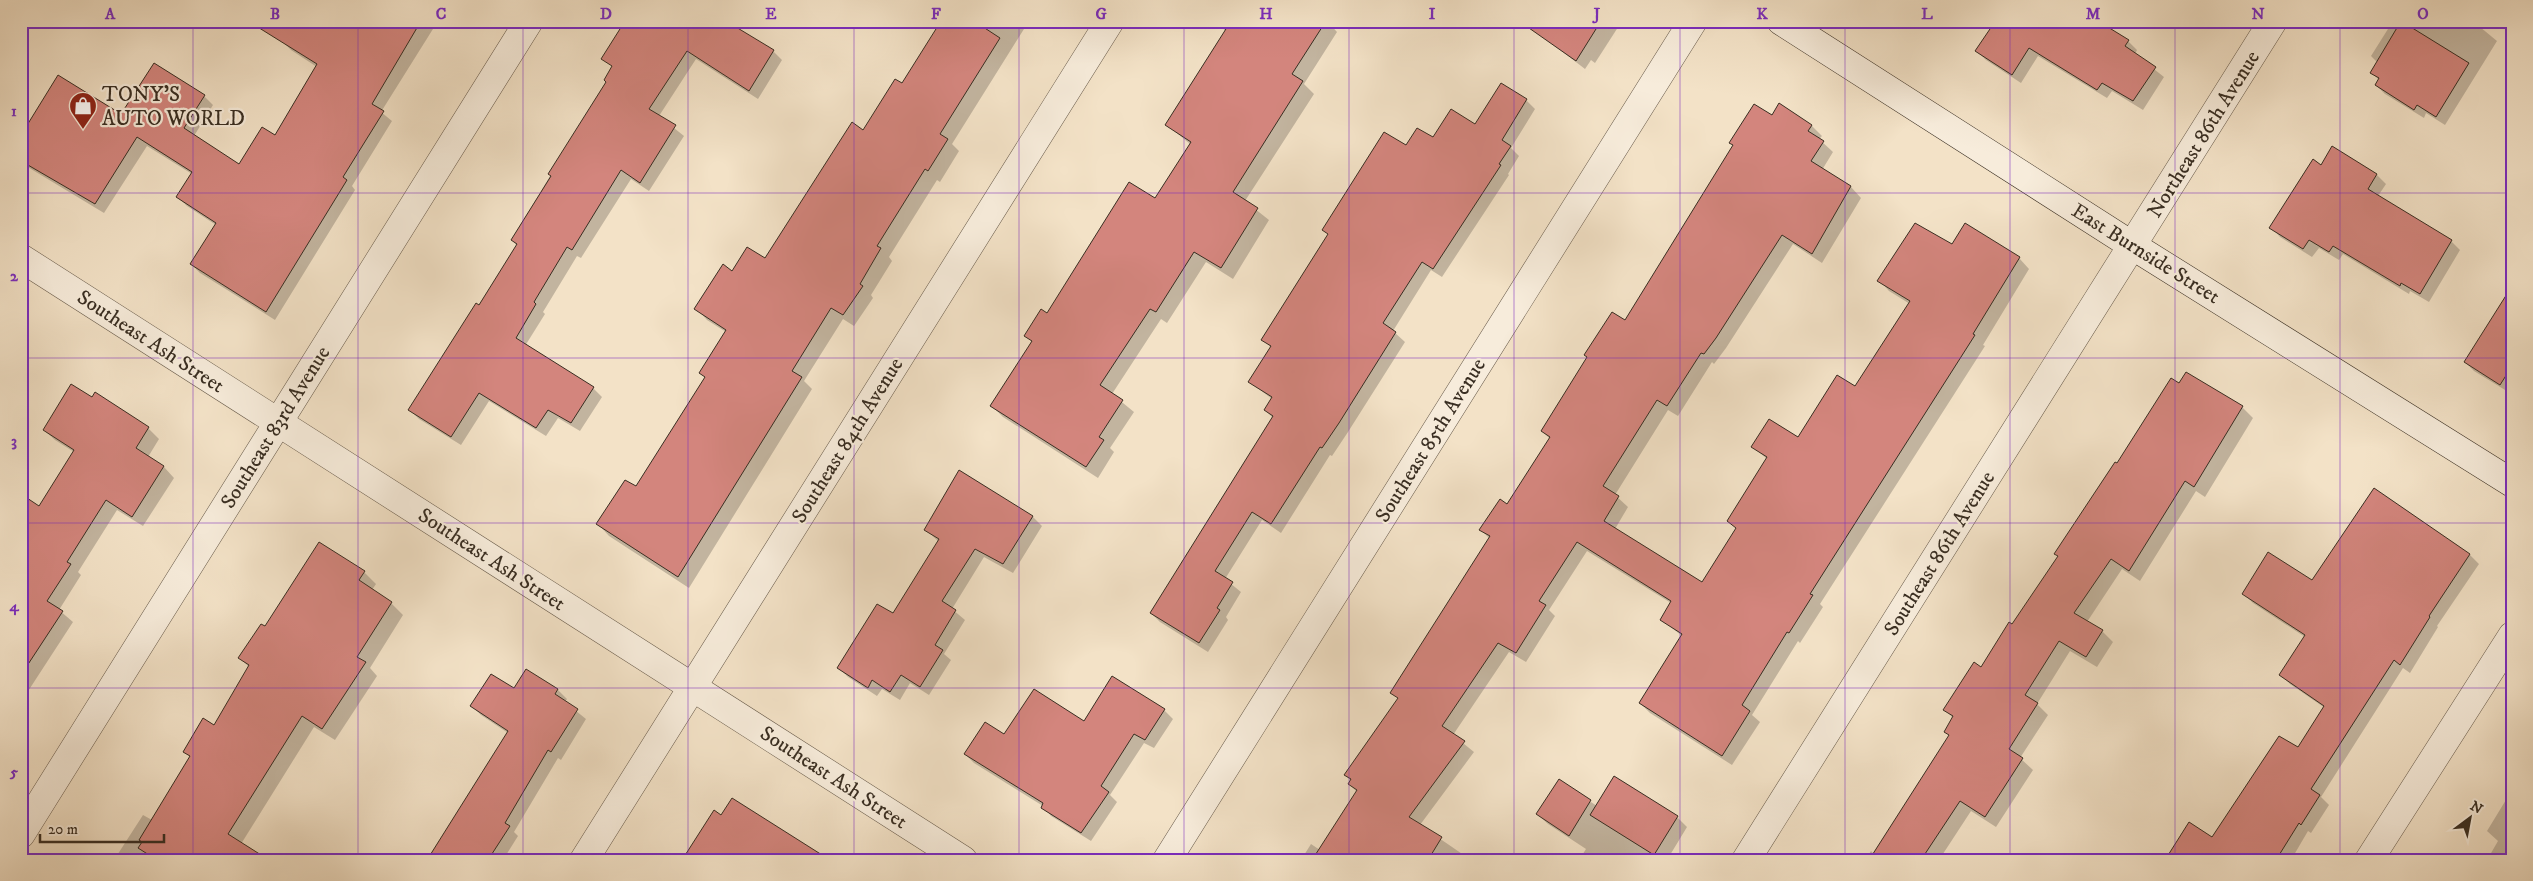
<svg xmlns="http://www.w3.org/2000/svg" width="2533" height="881" viewBox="0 0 2533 881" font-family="'IM FELL DW Pica',serif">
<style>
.shadow{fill:#0003}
.building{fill:#d3857d;stroke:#392e22}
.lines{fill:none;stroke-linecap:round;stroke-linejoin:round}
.street-casing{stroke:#685b4b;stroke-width:29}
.secondary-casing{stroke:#392e22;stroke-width:29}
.street{stroke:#f7ecdb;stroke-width:28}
.secondary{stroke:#f7ecdb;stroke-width:28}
.grid{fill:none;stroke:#7b2cbf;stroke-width:1;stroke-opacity:0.55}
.labels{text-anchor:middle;stroke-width:4.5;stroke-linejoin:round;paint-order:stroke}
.poi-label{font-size:21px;fill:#392e22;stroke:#f7ecdb;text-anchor:start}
.street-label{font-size:21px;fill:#392e22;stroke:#f7ecdb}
.neatline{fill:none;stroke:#7b2cbf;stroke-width:2}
.grid-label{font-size:16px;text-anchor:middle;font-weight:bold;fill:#7b2cbf}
</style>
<rect width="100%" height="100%" fill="#f3e2c7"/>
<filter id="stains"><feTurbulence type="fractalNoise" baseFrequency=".004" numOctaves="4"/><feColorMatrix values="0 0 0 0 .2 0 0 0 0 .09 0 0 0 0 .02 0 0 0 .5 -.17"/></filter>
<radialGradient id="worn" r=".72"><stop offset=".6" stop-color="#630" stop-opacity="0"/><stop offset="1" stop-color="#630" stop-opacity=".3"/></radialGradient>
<g class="shadow">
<path d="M366 21H438L381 112 392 121 352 186 355 190 275 320 200 273 191 264 216 225 187 206 178 197 192 174 147 146 104 213 21 163V137L204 96 213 105 194 136 240 166 275 137 317 67 291 50 282 41Z"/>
<path d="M642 21H728L732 26 773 51 782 60 758 99 696 59 659 116 684 136 649 191 631 179 581 258 577 256 543 312 545 314 525 346 593 388 602 397 580 431 558 418 546 436 489 401 461 445 419 419 410 410 517 246 512 240Z"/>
<path d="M942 21H1029L952 144 959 151 940 182 937 180 889 257 892 261 871 295 873 298 854 326 843 319 804 381 812 389 689 588 609 536 598 524 636 488 706 378 700 372 726 332 707 320 696 308 732 272 766 260 902 85Z"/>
<path d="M1217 21H1327L1337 32 1304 84 1314 94 1245 201 1269 220 1233 279 1206 262 1167 323 1161 319 1112 394 1134 412 1110 448 1114 452 1098 478 1003 417 991 405 1032 342 1026 336 1156 200 1190 144 1167 125 1226 32Z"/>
<path d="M1551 21H1622L1595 63 1591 60 1585 69 1542 36Z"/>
<path d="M2393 21H2483L2480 27 2497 41 2445 125 2426 113 2424 118 2385 94 2376 85 2379 80 2371 72 2377 62 2371 56Z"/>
<path d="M2128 41 2137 50 2135 54 2164 77 2143 110 2112 91 2107 98 2038 56 2021 83 1986 60 1977 51Z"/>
<path d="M1501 85 1526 100 1535 109 1511 148 1519 156 1508 174 1509 175 1442 277 1431 270 1393 331 1405 342 1348 432 1332 456 1330 455 1281 533 1262 520 1225 579 1241 592 1226 617 1228 620 1208 652 1160 622 1151 613 1273 418 1265 410 1272 399 1250 382 1271 348 1263 339 1406 147 1475 126Z"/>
<path d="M1772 116 1812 126 1822 136 1819 139 1833 152 1822 170 1851 187 1861 198 1822 263 1793 244 1726 348 1714 364 1712 362 1678 416 1668 410 1615 495 1628 507 1615 529 1702 584 1737 529 1729 521 1767 459 1753 447 1798 439 1855 388 1910 304 1889 291 1879 280 1952 246 2019 258 2029 269 1983 345 1985 346 1820 604 1823 607 1800 643 1798 641 1752 715 1760 722 1732 765 1650 713 1640 703 1682 636 1662 620 1671 603 1587 551 1549 610 1555 616 1526 662 1509 652 1453 735 1474 752 1420 825 1471 860H1301L1311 844 1320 850 1357 792 1349 784 1351 781 1345 775 1399 699 1392 692 1490 539 1481 530 1508 505 1550 439 1542 431 1625 322Z"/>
<path d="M2333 148 2377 175 2386 184 2378 196 2451 241 2460 250 2429 302 2410 291 2409 294 2343 254 2339 260 2319 248 2312 257 2280 237 2271 227 2321 167Z"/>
<path d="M2512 308V390L2510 393 2474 371 2465 362Z"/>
<path d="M2186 373 2242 407 2253 418 2205 497 2196 491 2140 581 2122 569 2087 622 2102 631 2113 642 2097 667 2070 651 2037 704 2048 715 2020 758 2033 770 1996 827 1971 811 1939 860H1865L1871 851 1874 854 1950 736 1953 718 1945 710 1981 669 2013 626 2118 465Z"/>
<path d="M95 394 148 428 159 439 148 457 164 467 174 478 143 526 117 510 78 572 81 575 59 610 73 622 21 702V496L40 508 74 452 55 440 44 430 93 399Z"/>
<path d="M960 471 1033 517 1042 526 1013 573 984 557 952 609 965 620 944 654 951 660 929 695 910 683 900 700 882 689 877 696 848 677 839 668 894 615 939 542 925 529Z"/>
<path d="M2470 555 2479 564 2437 626 2438 627 2410 673 2403 668 2321 797 2329 805 2311 833 2308 831 2291 860H2166L2213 839 2299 749 2325 708 2290 684 2281 675 2305 637 2253 603 2244 594Z"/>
<path d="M364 572 376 584 372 590 391 603 403 615 370 668 377 676 335 740 314 727 241 844 260 860H114L143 815 152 820 190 757 184 751 214 727 249 667 240 658 265 628Z"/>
<path d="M527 671 558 690 567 699 565 702 586 719 561 760 558 758 514 832 518 836 503 860H424L428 853 432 855 508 733 481 715 472 706 514 690Z"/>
<path d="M1164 710 1173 719 1154 748 1144 743 1110 795 1117 802 1091 841 1051 816 1043 806 974 763 965 754 1005 736Z"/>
<path d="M1559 781 1597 806 1677 817 1687 827 1667 860H1579L1586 849 1548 824 1537 814Z"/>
<path d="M2512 790V860H2487L2498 841 2487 831Z"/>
</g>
<g class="building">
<path d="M248 21H421L372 104 384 111 343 177 347 180 266 312 190 264 216 223 176 197 192 172 137 137 95 204 21 161V135L58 75 121 114 154 63 205 95 184 128 239 164 262 127 275 135 317 64Z"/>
<path d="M625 21H726L774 50 749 91 687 51 649 109 676 125 640 183 621 170 572 250 567 247 534 302 536 304 516 338 594 387 571 423 548 410 536 428 479 393 451 437 408 410 476 303 479 305 517 244 511 240 551 176 548 174 606 82 604 80 612 66 601 59Z"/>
<path d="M941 21H974L1000 38 940 134 948 139 928 171 925 169 877 246 881 248 860 284 863 286 843 315 831 308 792 371 802 377 678 577 596 524 625 480 636 486 705 377 699 373 726 330 694 309 723 264 732 271 747 247 765 258 852 122 863 130 895 79 902 83Z"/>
<path d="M1231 21H1326L1292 74 1303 81 1233 192 1258 208 1221 268 1194 252 1156 312 1150 309 1100 385 1123 400 1099 437 1104 440 1086 467 990 406 1032 341 1024 336 1041 309 1047 313 1129 182 1155 198 1191 142 1165 125Z"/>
<path d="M1519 21H1601L1576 61Z"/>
<path d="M1984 21H2098L2129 40 2125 46 2156 67 2133 101 2102 83 2097 90 2029 48 2012 75 1975 51 1992 26Z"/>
<path d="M2401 21 2469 63 2436 117 2417 105 2414 110 2375 85 2379 78 2370 73Z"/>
<path d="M1501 83 1527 99 1502 140 1511 146 1499 164 1501 165 1433 269 1422 262 1383 323 1396 332 1339 423 1322 448 1320 447 1271 524 1252 512 1215 571 1233 582 1217 608 1220 610 1199 643 1150 613 1273 416 1264 410 1272 397 1248 382 1271 346 1261 340 1328 234 1322 230 1384 132 1406 145 1417 128 1433 137 1451 109 1475 124Z"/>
<path d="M1779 103 1812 125 1808 131 1824 141 1811 161 1851 186 1812 254 1782 235 1716 338 1704 354 1701 353 1667 406 1657 400 1603 486 1619 496 1604 521 1702 582 1736 528 1727 521 1767 457 1751 447 1769 419 1798 437 1837 375 1855 386 1910 301 1877 281 1915 223 1952 244 1965 223 2020 257 1973 334 1975 335 1810 594 1813 595 1789 633 1787 632 1742 705 1750 711 1722 756 1639 703 1682 634 1660 620 1671 601 1577 542 1539 601 1546 605 1516 653 1498 643 1442 726 1465 741 1409 817 1442 837 1428 860H1312L1357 790 1348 784 1351 779 1344 775 1398 698 1390 693 1490 536 1479 530 1500 499 1507 504 1550 437 1541 431 1587 357 1584 355 1612 312 1625 320 1733 145 1729 143 1754 104 1772 115Z"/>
<path d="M2332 146 2377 174 2368 189 2452 240 2420 294 2401 283 2400 286 2333 246 2329 252 2309 240 2303 249 2269 228 2313 159 2321 165Z"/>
<path d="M2512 286V366L2500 385 2464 362Z"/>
<path d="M2186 372 2243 406 2194 487 2185 481 2129 571 2111 559 2074 613 2103 630 2086 657 2059 641 2025 695 2038 703 2009 749 2023 758 1985 817 1960 801 1921 860H1869L1949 735 1944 732 1953 716 1943 710 1974 662 1981 667 2009 622 2012 624 2058 556 2054 554 2115 462 2117 463 2171 378 2179 383Z"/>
<path d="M71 384 92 397 95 392 149 427 136 448 164 466 132 517 106 500 67 562 71 564 47 601 63 611 21 675V494L39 506 74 450 43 430Z"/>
<path d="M959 470 1033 516 1003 564 975 549 942 601 956 610 935 645 943 650 920 687 901 675 890 692 872 680 868 688 837 668 877 604 893 613 939 539 924 530Z"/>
<path d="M2374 488 2470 554 2429 616 2430 617 2400 665 2394 660 2311 789 2320 795 2301 825 2299 823 2276 860H2165L2189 822 2212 837 2279 736 2298 747 2324 706 2279 675 2305 635 2242 594 2268 552 2312 580Z"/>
<path d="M319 542 365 571 359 580 392 602 357 657 366 662 322 729 302 716 228 834 269 860H157L138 848 142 842 139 840 190 756 183 752 203 718 214 725 249 665 238 658 261 624 265 626Z"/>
<path d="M526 669 558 689 555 694 578 709 551 752 548 750 505 823 510 826 488 860H427L508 731 470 706 491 674 514 688Z"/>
<path d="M1112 676 1165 709 1145 740 1134 734 1101 786 1109 792 1081 833 1041 808 1043 803 964 754 985 722 1004 734 1034 689 1084 721Z"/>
<path d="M1614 776 1678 816 1654 855 1590 815Z"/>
<path d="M1559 779 1591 800 1569 836 1536 814Z"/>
<path d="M732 798 830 860H682L714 810 721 815Z"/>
</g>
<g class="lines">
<defs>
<g id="street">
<path d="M21 258 963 860"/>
<path d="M21 834 529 21"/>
<path d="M584 860 1110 21"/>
<path d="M1167 860 1693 21"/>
<path d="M1746 860 2273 21"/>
<path d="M2369 860 2512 636"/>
</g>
<path id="secondary" d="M1781 21 2133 246 2512 483"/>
</defs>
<use href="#street" class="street-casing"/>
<use href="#secondary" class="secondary-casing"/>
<use href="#street" class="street"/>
<use href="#secondary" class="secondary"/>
</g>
<path class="grid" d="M193 21V860M358 21V860M523 21V860M688 21V860M854 21V860M1019 21V860M1184 21V860M1349 21V860M1514 21V860M1680 21V860M1845 21V860M2010 21V860M2175 21V860M2340 21V860M21 193H2512M21 358H2512M21 523H2512M21 688H2512"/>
<defs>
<symbol id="shop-pin" viewBox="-11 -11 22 30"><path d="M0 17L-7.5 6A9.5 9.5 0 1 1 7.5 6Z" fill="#8f2418" stroke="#f7ecdb"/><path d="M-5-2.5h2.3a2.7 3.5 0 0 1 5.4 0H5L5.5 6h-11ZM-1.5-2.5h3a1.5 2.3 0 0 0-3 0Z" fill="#fff"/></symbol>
</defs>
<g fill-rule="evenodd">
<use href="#shop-pin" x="67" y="90" width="32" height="43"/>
</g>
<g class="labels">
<g class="poi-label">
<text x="102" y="101">TONY'S<tspan x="102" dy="24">AUTO WORLD</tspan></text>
</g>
<g class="street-label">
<text transform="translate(2203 134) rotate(-58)" y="7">Northeast 86th Avenue</text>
<text transform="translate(2146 253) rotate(32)" y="7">East Burnside Street</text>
<text transform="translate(151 341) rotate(33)" y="7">Southeast Ash Street</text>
<text transform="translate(275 427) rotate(-58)" y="7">Southeast 83rd Avenue</text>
<text transform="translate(847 440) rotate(-58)" y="7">Southeast 84th Avenue</text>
<text transform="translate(1430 440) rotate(-58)" y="7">Southeast 85th Avenue</text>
<text transform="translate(1939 553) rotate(-58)" y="7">Southeast 86th Avenue</text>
<text transform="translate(492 559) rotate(33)" y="7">Southeast Ash Street</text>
<text transform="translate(834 777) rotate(33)" y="7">Southeast Ash Street</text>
</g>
</g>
<rect width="2533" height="881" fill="none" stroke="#f3e2c7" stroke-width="55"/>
<g transform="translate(2470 818) rotate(32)" stroke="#f7ecdb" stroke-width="4" paint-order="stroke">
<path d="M0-4L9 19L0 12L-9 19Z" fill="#392e22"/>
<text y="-8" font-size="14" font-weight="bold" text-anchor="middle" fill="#392e22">N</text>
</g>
<path d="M40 834v8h124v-8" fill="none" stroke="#392e22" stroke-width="2.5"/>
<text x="48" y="834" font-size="15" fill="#392e22" stroke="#f7ecdb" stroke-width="4" paint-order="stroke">20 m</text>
<rect x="28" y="28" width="2478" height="826" class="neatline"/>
<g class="grid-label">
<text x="110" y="19">A</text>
<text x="275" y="19">B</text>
<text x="441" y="19">C</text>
<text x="606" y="19">D</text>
<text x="771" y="19">E</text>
<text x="936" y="19">F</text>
<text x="1101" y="19">G</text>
<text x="1266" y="19">H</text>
<text x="1432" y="19">I</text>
<text x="1597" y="19">J</text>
<text x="1762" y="19">K</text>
<text x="1927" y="19">L</text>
<text x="2093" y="19">M</text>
<text x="2258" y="19">N</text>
<text x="2423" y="19">O</text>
<text x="14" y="116">1</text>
<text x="14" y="281">2</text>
<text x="14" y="446">3</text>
<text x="14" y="611">4</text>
<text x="14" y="777">5</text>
</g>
<rect width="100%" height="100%" filter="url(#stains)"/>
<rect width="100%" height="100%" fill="url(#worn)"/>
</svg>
